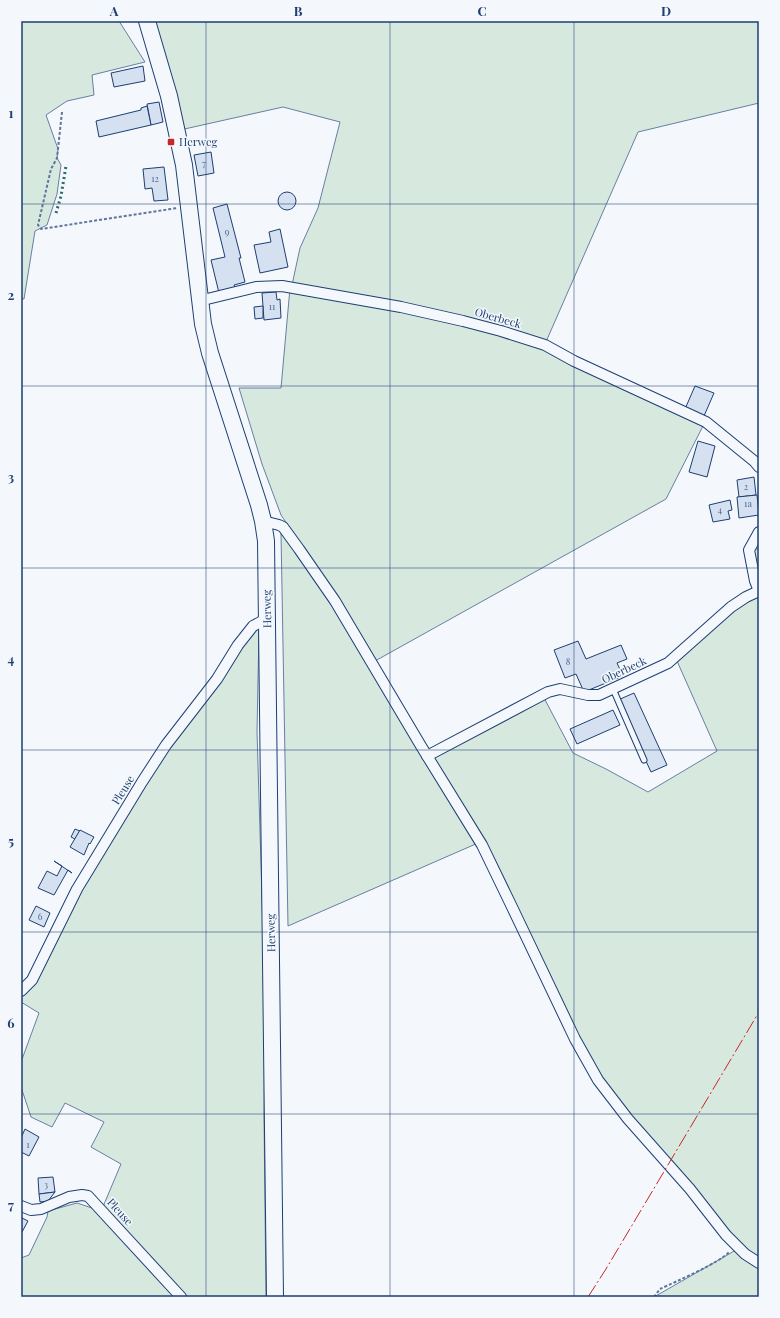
<svg xmlns="http://www.w3.org/2000/svg" width="780" height="1318" viewBox="0 0 780 1318" font-family="'Playfair Display',serif">
<style>
.green{fill:#d7e8df;stroke:#687fa3}
.building{fill:#d5e0f0;stroke:#1d3f73}
.lines{fill:none;stroke-linecap:round;stroke-linejoin:round}
.service-casing{stroke:#1d3f73;stroke-width:7}
.minor-casing{stroke:#1d3f73;stroke-width:12}
.primary-casing{stroke:#1d3f73;stroke-width:18}
.path{stroke:#5e769c;stroke-width:2;stroke-dasharray:3 2;stroke-linecap:butt}
.service{stroke:#f4f7fb;stroke-width:5}
.minor{stroke:#f4f7fb;stroke-width:10}
.primary{stroke:#f4f7fb;stroke-width:16}
.hedge{stroke:#2c6c60;stroke-width:3;stroke-dasharray:2 3;stroke-linecap:butt}
.power{stroke:#c62828;stroke-width:1;stroke-dasharray:14 3 2 3;stroke-linecap:butt}
.grid{fill:none;stroke:#1d3f73;stroke-width:1;stroke-opacity:0.55}
.poi-dot{fill:#c62828;stroke:#f4f7fb;stroke-width:1.5}
.labels{text-anchor:middle;stroke-width:3;stroke-linejoin:round;paint-order:stroke}
.number-label{font-size:9px;fill:#4b6792}
.poi-label{font-size:11px;fill:#1d3f73;stroke:#f4f7fb;text-anchor:start}
.street-label{font-size:11px;fill:#1d3f73;stroke:#f4f7fb}
.neatline{fill:none;stroke:#1d3f73;stroke-width:1.5}
.grid-label{font-size:13px;text-anchor:middle;font-weight:bold;fill:#1d3f73}
</style>
<rect width="100%" height="100%" fill="#f4f7fb"/>
<g class="green">
<path d="M21 21H119L145 62 92 75 94 95 67 101 46 115 58 149 57 158 61 165 57 194 47 225 35 231 24 299H21Z"/>
<path d="M150 21H759V103L638 132 545 344 292 285 300 248 318 208 340 122 283 107 180 130Z"/>
<path d="M290 288 400 309 544 347 704 424 666 499 375 661 319 571 281 515 262 464 239 388H281Z"/>
<path d="M281 533 313 573 478 843 288 926Z"/>
<path d="M754 549H759V587L755 566Z"/>
<path d="M759 594V1262L739 1248 637 1128 603 1082 562 1007 433 756 543 696 573 753 606 769 648 792 717 751 677 661 731 608Z"/>
<path d="M259 629 257 732 265 996 264 1115 266 1297H184L102 1209 121 1164 91 1147 104 1122 65 1103 52 1127 31 1117 21 1087V1062L39 1013 21 1002V993L79 890 144 782 241 647 254 631Z"/>
<path d="M77 1203 101 1211 179 1297H21V1258L29 1255 47 1217 48 1211Z"/>
<path d="M736 1250 759 1266V1297H654Z"/>
</g>
<g class="building">
<path d="M143 66 145 81 114 87 111 73Z"/>
<path d="M159 102 163 122 151 125 147 104Z"/>
<path d="M147 106 151 125 99 137 96 121 141 110V108Z"/>
<path d="M211 152 214 173 198 176 194 155Z"/>
<path d="M164 167 168 200 154 201 152 188 145 189 143 169Z"/>
<circle cx="287" cy="201" r="9"/>
<path d="M227 204 241 258H239L245 282 234 285 236 289 219 293 211 260 225 257 213 208Z"/>
<path d="M280 229 288 267 260 273 254 245 271 242 269 232Z"/>
<path d="M276 292 277 300 280 299 281 318 264 320 262 293Z"/>
<path d="M263 306V318L255 319 254 307Z"/>
<path d="M695 386 714 393 704 416 685 409Z"/>
<path d="M698 441 715 446 707 477 689 472Z"/>
<path d="M754 477 756 495 739 497 737 480Z"/>
<path d="M757 495 759 515 739 518 737 497Z"/>
<path d="M730 500 732 510 728 511 730 519 713 522 709 505Z"/>
<path d="M578 641 586 659 621 645 627 659 617 663 623 676 584 692 576 674 565 678 554 650Z"/>
<path d="M634 693 667 765 651 772 618 700Z"/>
<path d="M613 710 620 725 577 744 570 729Z"/>
<path d="M75 829 80 831 75 839 71 837Z"/>
<path d="M80 830 94 837 90 844 89 843 84 855 70 847Z"/>
<path d="M54 861 72 873 68 870 54 895 38 888 47 871 57 876 62 866Z"/>
<path d="M36 906 50 913 44 927 29 920Z"/>
<path d="M25 1129 39 1137 29 1156 21 1152V1138Z"/>
<path d="M53 1177 55 1192 39 1194 38 1178Z"/>
<path d="M55 1192 48 1201 40 1202 39 1194Z"/>
<path d="M22 1218 28 1221 22 1232 21 1220Z"/>
</g>
<g class="lines">
<defs>
<path id="service" d="M613 689 644 760"/>
<g id="minor">
<path d="M199 301 256 287 282 286 401 307 463 321 501 331 545 345 574 361 706 422 754 461 759 467"/>
<path d="M263 521 279 525 283 527 299 549 335 601 421 746 482 845 512 907 575 1039 598 1080 628 1119 690 1189 726 1235 745 1254 759 1263"/>
<path d="M427 756 548 692 560 689 588 695H599L668 663 731 607 746 597 759 591 755 581 749 550 759 532"/>
<path d="M21 991 32 980 77 889 142 782 166 745 217 679 238 645 253 626 268 618"/>
<path d="M21 1206 31 1210 41 1209 69 1197 82 1195 88 1196 181 1297"/>
</g>
<path id="primary" d="M147 21 169 96 184 165 203 324 210 353 259 505 263 521 266 541 275 1297"/>
</defs>
<use href="#service" class="service-casing"/>
<use href="#minor" class="minor-casing"/>
<use href="#primary" class="primary-casing"/>
<g class="path">
<path d="M62 112 57 158 51 169 38 225 41 229 177 208"/>
<path d="M654 1297 660 1289C675 1282 721 1262 729 1252"/>
</g>
<use href="#service" class="service"/>
<use href="#minor" class="minor"/>
<use href="#primary" class="primary"/>
<path class="hedge" d="M56 213 61 196 66 166"/>
<path class="power" d="M588 1297 606 1269 759 1012"/>
</g>
<path class="grid" d="M206 21V1297M390 21V1297M574 21V1297M21 204H759M21 386H759M21 568H759M21 750H759M21 932H759M21 1114H759"/>
<rect class="poi-dot" x="167" y="138" width="8" height="8" rx="2"/>
<g class="labels">
<g class="number-label">
<text x="204" y="167">7</text>
<text x="155" y="182">12</text>
<text x="227" y="235">9</text>
<text x="272" y="310">11</text>
<text x="746" y="490">2</text>
<text x="748" y="507">1a</text>
<text x="720" y="513">4</text>
<text x="568" y="665">8</text>
<text x="40" y="920">6</text>
<text x="28" y="1148">1</text>
<text x="46" y="1188">3</text>
</g>
<g class="poi-label">
<text x="179" y="146">Herweg</text>
</g>
<g class="street-label">
<text transform="translate(498 318) rotate(16)" y="4">Oberbeck</text>
<text transform="translate(267 609) rotate(-91)" y="4">Herweg</text>
<text transform="translate(624 670) rotate(-25)" y="4">Oberbeck</text>
<text transform="translate(123 790) rotate(-58)" y="4">Pleuse</text>
<text transform="translate(271 933) rotate(-91)" y="4">Herweg</text>
<text transform="translate(120 1212) rotate(48)" y="4">Pleuse</text>
</g>
</g>
<rect width="780" height="1318" fill="none" stroke="#f4f7fb" stroke-width="44"/>
<rect x="22" y="22" width="736" height="1274" class="neatline"/>
<g class="grid-label">
<text x="114" y="16">A</text>
<text x="298" y="16">B</text>
<text x="482" y="16">C</text>
<text x="666" y="16">D</text>
<text x="11" y="118">1</text>
<text x="11" y="300">2</text>
<text x="11" y="482">3</text>
<text x="11" y="664">4</text>
<text x="11" y="846">5</text>
<text x="11" y="1028">6</text>
<text x="11" y="1210">7</text>
</g>
</svg>
